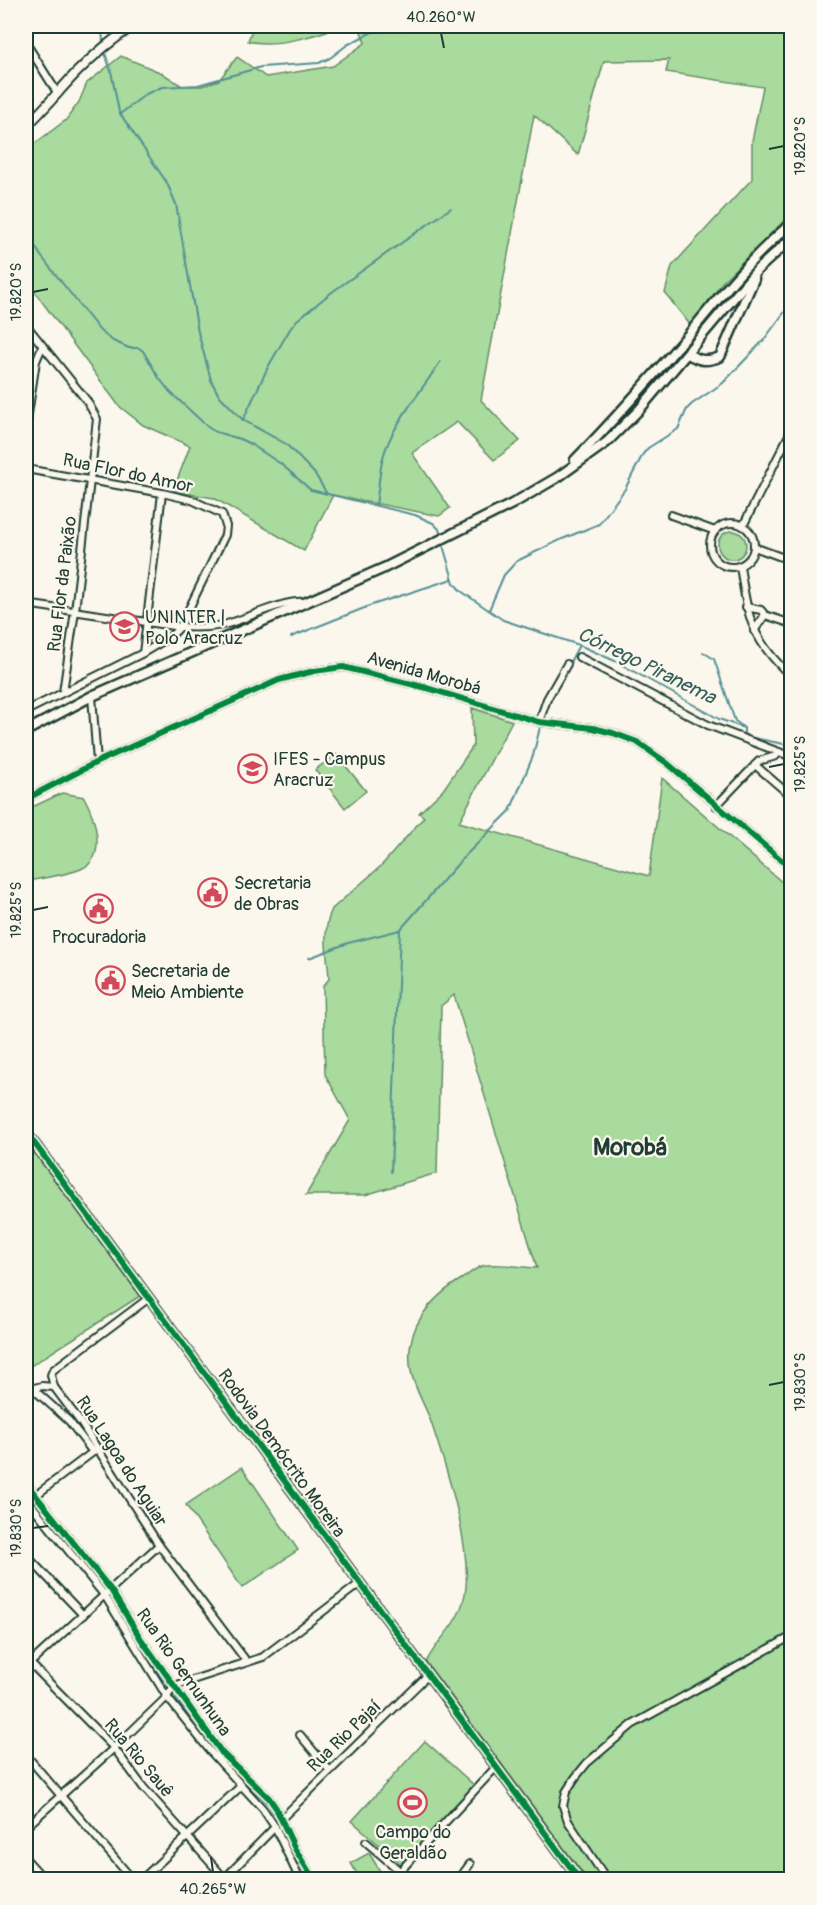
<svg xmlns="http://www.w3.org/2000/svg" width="817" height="1905" viewBox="0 0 817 1905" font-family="Pangolin,sans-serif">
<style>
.green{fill:#a8db9d;stroke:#648c68;stroke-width:1.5}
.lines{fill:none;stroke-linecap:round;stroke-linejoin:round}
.stream{stroke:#559095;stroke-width:2}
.minor-casing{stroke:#1f3d34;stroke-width:10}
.tertiary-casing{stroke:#1f3d34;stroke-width:12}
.secondary-casing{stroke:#1f3d34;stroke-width:13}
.minor{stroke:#fbf7ec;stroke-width:6}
.tertiary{stroke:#fbf7ec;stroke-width:8}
.secondary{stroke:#fbf7ec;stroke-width:8}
.cycleway-casing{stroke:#fbf7ec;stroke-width:10}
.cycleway{stroke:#00873e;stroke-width:6}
.ticks{fill:none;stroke:#1f3d34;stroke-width:2}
.labels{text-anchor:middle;stroke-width:4.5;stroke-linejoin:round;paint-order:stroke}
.street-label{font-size:18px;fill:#1f3d34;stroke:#fbf7ec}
.poi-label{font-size:18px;fill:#1f3d34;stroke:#fbf7ec;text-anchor:start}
.water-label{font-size:20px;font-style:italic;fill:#36605c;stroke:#fbf7ec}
.district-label{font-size:24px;font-weight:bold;fill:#1f3d34;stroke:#fbf7ec}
.neatline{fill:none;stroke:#1f3d34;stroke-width:2}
.ticks-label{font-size:15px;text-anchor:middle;fill:#1f3d34}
</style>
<rect width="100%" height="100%" fill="#fbf7ec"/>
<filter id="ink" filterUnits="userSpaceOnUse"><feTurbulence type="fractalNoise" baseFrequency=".0167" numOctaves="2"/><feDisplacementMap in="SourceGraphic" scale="12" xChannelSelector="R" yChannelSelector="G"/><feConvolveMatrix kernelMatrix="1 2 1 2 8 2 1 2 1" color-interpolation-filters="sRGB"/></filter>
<g filter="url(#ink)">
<g class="green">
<path d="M253 26H340C315 36 274 48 248 41Z"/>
<path d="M359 26H791V214L724 280 691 326 665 293 672 266 752 179V141L763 87 666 72 669 60 604 61 578 155 534 115 481 400 520 441 494 460 457 422 412 453 450 508 439 516 333 495 304 551 214 498 173 491 190 446 143 425 119 406 26 280V150L66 120 79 102 87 83 121 56 162 73 182 86H202L219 80 237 57 266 77 333 66 365 43Z"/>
<circle cx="732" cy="545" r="14"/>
<path d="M472 708 512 721 459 822 649 876 662 778 791 890V1879H587L426 1662C442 1632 462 1624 466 1587 470 1540 446 1467 431 1422 425 1405 414 1388 411 1371 403 1329 430 1298 463 1278 469 1274 476 1268 482 1266 500 1262 519 1268 537 1268L454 995 441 1006 437 1173 365 1195H306L350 1120 325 1074 323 986 329 979C328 955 321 933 332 909L381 866 424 817 419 813 443 790 473 746Z"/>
<path d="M336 754 366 791 345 808 315 770Z"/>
<path d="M62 793 84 797C94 815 109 858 81 869 64 876 44 877 26 882V810Z"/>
<path d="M26 1142 140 1296 26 1369Z"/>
<path d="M242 1467 298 1550 242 1588 186 1505Z"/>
<path d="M425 1741 474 1785 402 1865 352 1821Z"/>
<path d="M369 1853 385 1879H360L351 1863Z"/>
</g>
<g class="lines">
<g class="stream">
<path d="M102 26 103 44"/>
<path d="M104 50 111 71 119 112 167 183 176 204 198 332 211 380 218 394 243 420 286 444 315 474 327 494"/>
<path d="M120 114 146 94 162 87 198 85 261 67 319 63 330 58 347 45 372 32 424 29 439 26"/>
<path d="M26 231 41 256 100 331 113 341 129 348H139L143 351 159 378 170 392 209 428 216 432 240 439 252 445 281 464 311 490 415 515 433 523 439 529 441 536"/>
<path d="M243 420 268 367 290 329 297 320 332 292 451 208"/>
<path d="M376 505C379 488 379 469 384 454 393 424 423 389 440 362"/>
<path d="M442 542 454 583 461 591 503 620 579 645 615 661 719 719 744 728"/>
<path d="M489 610 504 575 517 561 560 540 599 524 625 489 643 454 648 448 678 429 687 409 692 404 723 383 763 341 792 302"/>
<path d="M291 637 372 605 452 579"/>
<path d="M703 652 714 659 735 721 742 726"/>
<path d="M569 664 579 645"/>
<path d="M744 728V736L784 744 792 747"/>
<path d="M309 958 348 943 400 930"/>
<path d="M391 1172 400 930 462 859 510 811 533 756 541 723"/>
<path d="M75 1549 97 1578 169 1689"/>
<path d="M172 1694 227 1765"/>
<path d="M231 1770 269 1805 307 1880"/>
</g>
<defs>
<g id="minor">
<path d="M26 43 58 94"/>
<path d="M26 325 87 401 97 419 75 611 63 692"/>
<path d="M26 428 36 361 42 347"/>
<path d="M26 469 162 493 192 500 222 514 226 526 225 535 180 627 170 637 143 653 26 711"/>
<path d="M671 515 715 531"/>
<circle cx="732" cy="545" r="22"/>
<path d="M743 526 792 429"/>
<path d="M754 547 792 561"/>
<path d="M740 566C748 618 751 640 792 677"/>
<path d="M26 604 180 627C196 628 211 628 227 624 248 618 284 600 304 602"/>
<path d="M746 607 761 610 765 615 792 624"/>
<path d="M754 631 765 615"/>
<path d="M143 653 162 493"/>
<path d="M579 657 708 725 792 757"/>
<path d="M92 696 97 762"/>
<path d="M539 722 547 699 567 664"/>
<path d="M755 765 792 797"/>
<path d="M26 799 97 762 279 680 314 671 343 667 427 688 539 722 593 728 613 733 637 742 667 763 792 869"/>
<path d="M716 806 759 761 776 756 779 752"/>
<path d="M149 1298 53 1370 51 1375 54 1387 81 1423 159 1545 247 1662"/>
<path d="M32 1388 69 1421 92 1451"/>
<path d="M26 1390 42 1386 54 1387"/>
<path d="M26 1483 111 1590 141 1639 222 1753 269 1798 276 1808 295 1849 314 1880"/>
<path d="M26 1498 105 1596 167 1697 210 1751 263 1809 275 1827 300 1880"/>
<path d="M32 1498 97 1449"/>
<path d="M26 1555 83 1615"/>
<path d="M26 1659 114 1748 143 1787 226 1880"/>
<path d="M26 1667 159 1545"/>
<path d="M300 1735 330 1771"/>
<path d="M26 1755 133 1880"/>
<path d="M281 1819 428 1675"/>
<path d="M26 1827 114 1748 167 1697 174 1686 263 1657 359 1584"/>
<path d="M366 1842 401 1872"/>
<path d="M26 1859 45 1880"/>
<path d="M225 1878 275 1827"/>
<path d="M141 1880 241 1786"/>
<path d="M401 1880V1872L403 1868 497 1766"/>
<path d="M458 1880 470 1864"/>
<path d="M607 1880 568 1821 563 1806 566 1792 575 1778 587 1763 632 1725 792 1636"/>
</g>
<g id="tertiary">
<path d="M26 126C45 109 60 89 78 71 95 54 113 39 133 26"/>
<path d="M26 1132 580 1880"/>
</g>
<g id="secondary">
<path d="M688 354C700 361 706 362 720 357L754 279"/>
<path d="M575 460C615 419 652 377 689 334 721 295 752 256 792 223"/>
<path d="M26 731 92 696 384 568 512 504 558 477 607 442 639 410 758 269 792 238"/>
</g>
</defs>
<use href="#minor" class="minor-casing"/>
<use href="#tertiary" class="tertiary-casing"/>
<use href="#secondary" class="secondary-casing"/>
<use href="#minor" class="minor"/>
<use href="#tertiary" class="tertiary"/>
<use href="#secondary" class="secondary"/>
<defs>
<g id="cycleway">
<path d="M26 799 97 762 279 680 314 671 343 667 427 688 539 722 593 728 613 733 637 742 667 763 792 869"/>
<path d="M26 1132 580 1880"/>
<path d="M26 1483 111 1590 141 1639 222 1753 269 1798 276 1808 295 1849 314 1880"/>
</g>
</defs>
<use href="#cycleway" class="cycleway-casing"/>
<use href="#cycleway" class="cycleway"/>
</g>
</g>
<path class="ticks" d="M441 33 444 48M769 149 784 146M33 292 48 289M769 767 784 764M33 910 48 907M769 1385 784 1382M33 1528 48 1526M211 1857 213 1872"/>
<defs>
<symbol id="university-ring" viewBox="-11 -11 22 22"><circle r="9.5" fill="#fbf7ec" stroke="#d1495b" stroke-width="1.5"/><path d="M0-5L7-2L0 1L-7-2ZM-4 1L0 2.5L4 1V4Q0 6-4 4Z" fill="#d1495b"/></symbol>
<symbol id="civic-ring" viewBox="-11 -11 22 22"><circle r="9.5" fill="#fbf7ec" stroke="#d1495b" stroke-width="1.5"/><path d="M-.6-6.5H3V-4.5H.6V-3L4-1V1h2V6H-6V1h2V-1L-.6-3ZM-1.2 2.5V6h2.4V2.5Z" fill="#d1495b"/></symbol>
<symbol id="stadium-ring" viewBox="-11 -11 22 22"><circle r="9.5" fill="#fbf7ec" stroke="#d1495b" stroke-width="1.5"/><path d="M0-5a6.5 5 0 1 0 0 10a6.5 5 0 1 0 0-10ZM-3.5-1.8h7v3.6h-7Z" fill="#d1495b"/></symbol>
</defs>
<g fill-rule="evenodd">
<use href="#university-ring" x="108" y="610" width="33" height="33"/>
<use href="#university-ring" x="236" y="752" width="33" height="33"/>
<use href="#civic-ring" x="196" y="876" width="33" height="33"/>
<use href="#civic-ring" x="82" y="892" width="33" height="33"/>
<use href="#civic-ring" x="94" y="964" width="33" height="33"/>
<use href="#stadium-ring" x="396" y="1786" width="33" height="33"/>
</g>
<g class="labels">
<g class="street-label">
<text transform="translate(128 473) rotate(12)" y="6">Rua Flor do Amor</text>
<text transform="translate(62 584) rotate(-83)" y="6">Rua Flor da Paixão</text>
<text transform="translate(424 673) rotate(16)" y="6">Avenida Morobá</text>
<text transform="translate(282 1453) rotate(54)" y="6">Rodovia Demócrito Moreira</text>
<text transform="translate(122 1461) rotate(57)" y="6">Rua Lagoa do Aguiar</text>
<text transform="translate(184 1672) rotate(55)" y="6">Rua Rio Gemunhuna</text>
<text transform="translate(344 1736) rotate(-44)" y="6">Rua Rio Pajaí</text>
<text transform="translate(139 1758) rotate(50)" y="6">Rua Rio Sauê</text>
</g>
<g class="poi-label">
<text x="145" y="623">UNINTER |<tspan x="145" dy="21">Polo Aracruz</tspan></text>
<text x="273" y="765">IFES - Campus<tspan x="273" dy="21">Aracruz</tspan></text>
<text x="234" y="889">Secretaria<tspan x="234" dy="21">de Obras</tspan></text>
<text x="99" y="943" text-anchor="middle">Procuradoria</text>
<text x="131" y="977">Secretaria de<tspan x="131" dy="21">Meio Ambiente</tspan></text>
<text x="413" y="1838" text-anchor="middle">Campo do<tspan x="413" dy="21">Geraldão</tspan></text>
</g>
<g class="water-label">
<text transform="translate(647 665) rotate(26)" y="7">Córrego Piranema</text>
</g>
<g class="district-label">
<text x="630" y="1155">Morobá</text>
</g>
</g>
<rect width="817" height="1905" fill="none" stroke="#fbf7ec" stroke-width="66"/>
<rect x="33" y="33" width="751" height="1839" class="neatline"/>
<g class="ticks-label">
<text x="441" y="22">40.260°W</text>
<text transform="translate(800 146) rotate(-90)" y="5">19.820°S</text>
<text transform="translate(16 292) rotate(-90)" y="5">19.820°S</text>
<text transform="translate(800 764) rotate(-90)" y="5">19.825°S</text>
<text transform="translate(16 910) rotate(-90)" y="5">19.825°S</text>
<text transform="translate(800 1382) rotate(-90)" y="5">19.830°S</text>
<text transform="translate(16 1528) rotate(-90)" y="5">19.830°S</text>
<text x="213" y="1894">40.265°W</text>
</g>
</svg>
